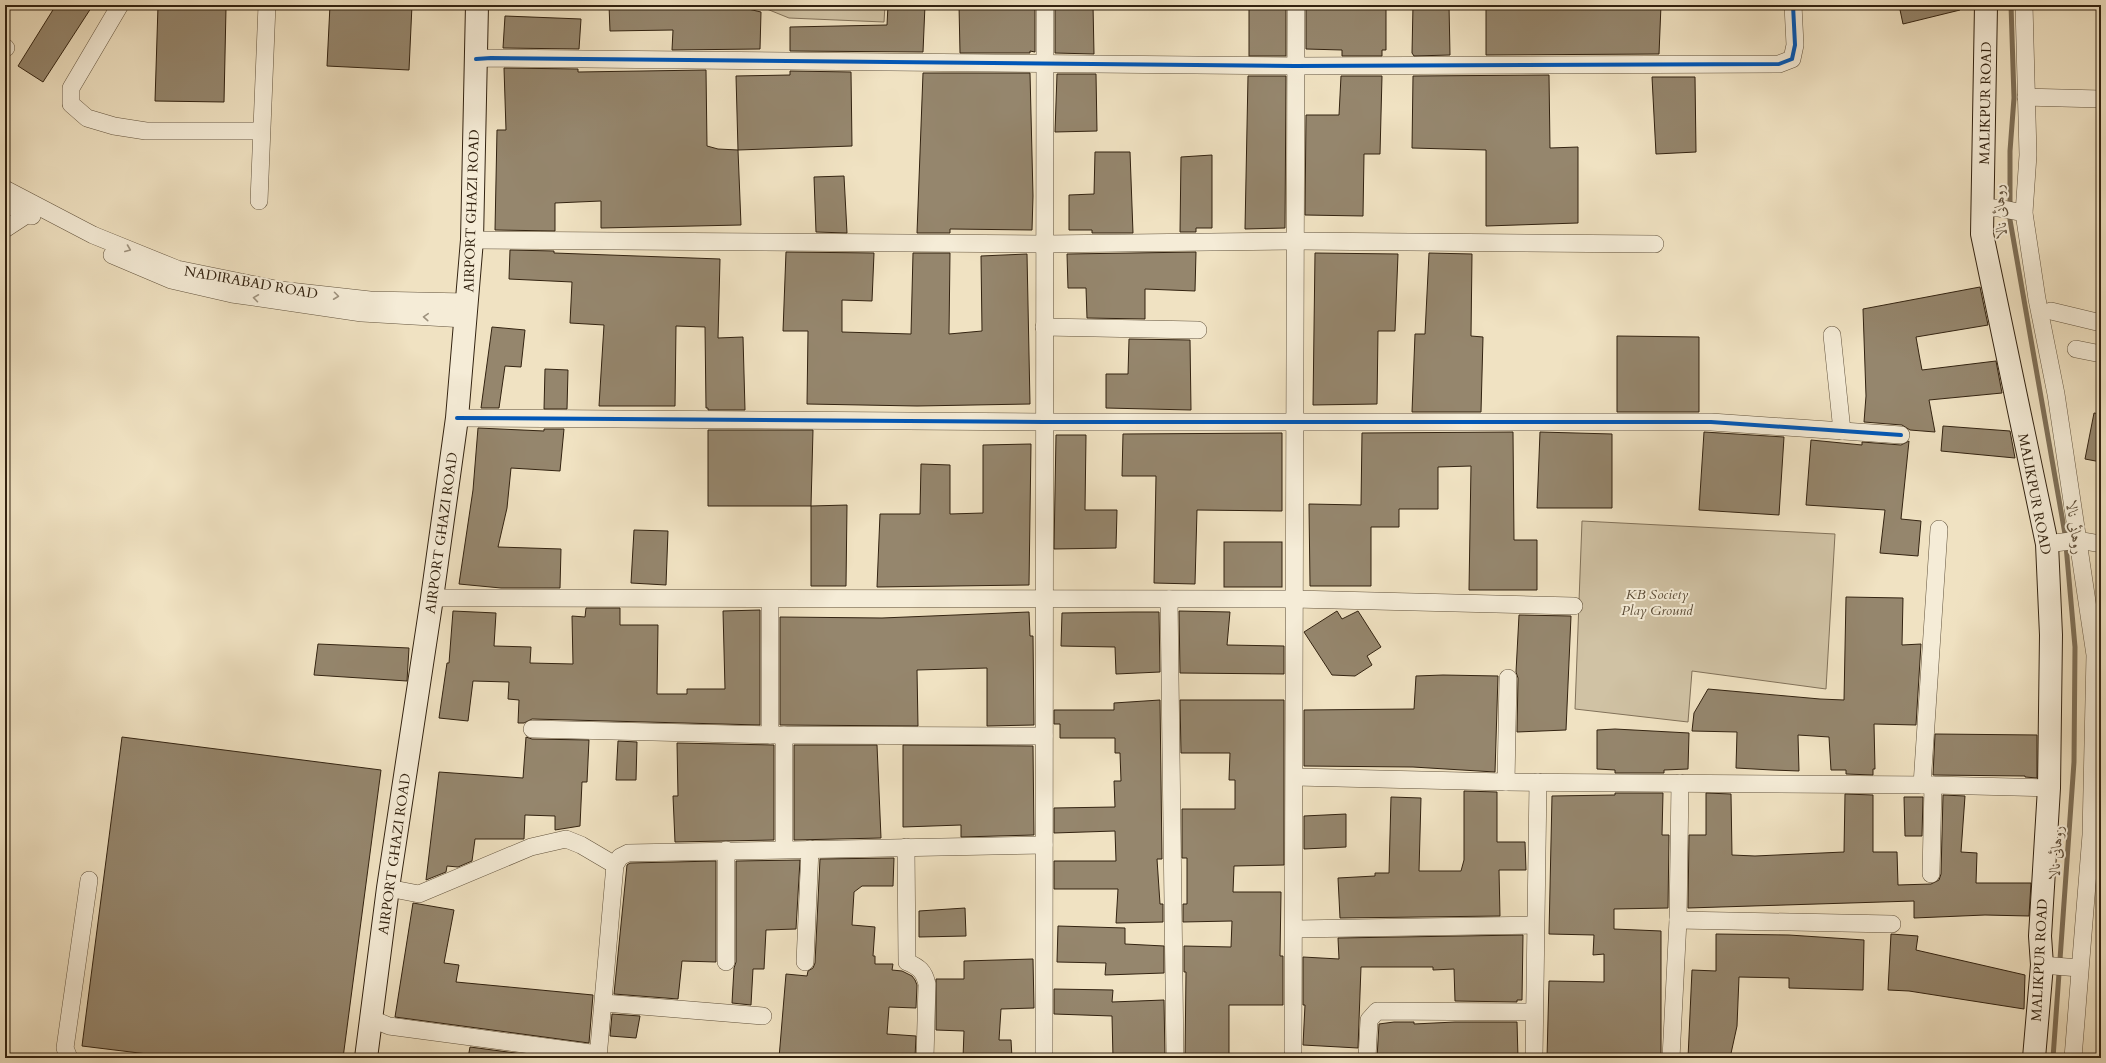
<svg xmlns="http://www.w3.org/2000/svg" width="2106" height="1063" viewBox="0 0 2106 1063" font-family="Cardo,Amiri,serif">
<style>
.green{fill:#d0c2a4;stroke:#82725a}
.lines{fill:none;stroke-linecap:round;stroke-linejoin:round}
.stream{stroke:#7e6f57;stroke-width:5}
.building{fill:#95866d;stroke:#332311}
.street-casing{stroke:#62533d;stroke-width:18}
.secondary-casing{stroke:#332311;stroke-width:24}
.street{stroke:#f5ecd7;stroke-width:17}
.secondary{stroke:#f5ecd7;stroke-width:22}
.cycleway-casing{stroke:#f5ecd7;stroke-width:6}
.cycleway{stroke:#0057b8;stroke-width:4}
.oneway{stroke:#9e927e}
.labels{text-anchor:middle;stroke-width:4;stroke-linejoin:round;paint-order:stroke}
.street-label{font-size:14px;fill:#332311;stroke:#f5ecd7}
.park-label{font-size:14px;font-style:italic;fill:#5a4b36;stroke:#f5ecd7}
.water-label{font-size:15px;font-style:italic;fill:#5f4f3a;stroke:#f5ecd7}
</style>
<rect width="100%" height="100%" fill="#f0e2c2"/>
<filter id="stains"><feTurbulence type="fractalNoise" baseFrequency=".005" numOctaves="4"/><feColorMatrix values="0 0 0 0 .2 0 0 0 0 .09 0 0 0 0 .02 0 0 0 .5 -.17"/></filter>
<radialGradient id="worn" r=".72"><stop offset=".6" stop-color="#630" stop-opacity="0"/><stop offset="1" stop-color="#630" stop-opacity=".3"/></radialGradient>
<g class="green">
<path d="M757 5H885L884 22 789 18Z"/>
<path d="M1582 521 1835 534 1826 689 1692 671 1688 722 1575 709Z"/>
</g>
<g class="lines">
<path class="stream" d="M2011 5 2014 98 2010 151V220L2065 534 2075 647 2074 762 2053 1058"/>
</g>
<g class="building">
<path d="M56 5H93L43 82 18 66Z"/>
<path d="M330 5H412L409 70 327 66Z"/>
<path d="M609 5H731L761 12 760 49 672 50 673 30 610 31Z"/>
<path d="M888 5H925L923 52 790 51V27L887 25Z"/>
<path d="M959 5H1035V52L1030 51V53H960Z"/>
<path d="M1055 5H1093L1094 54 1055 53Z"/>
<rect x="1249" y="5" width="37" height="51"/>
<path d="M1306 5H1386V50H1382V56H1342V50L1306 49Z"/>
<path d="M1413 5H1449L1450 55 1414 56 1412 53Z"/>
<path d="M1486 5H1661L1659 54 1486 55Z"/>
<path d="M1899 5H1960V10L1903 24Z"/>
<path d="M158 6 226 8 224 102 155 101Z"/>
<path d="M505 16 581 19 579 49 503 48Z"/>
<path d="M504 68 578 69V72L706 70 707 146 718 149 738 150 741 225 601 228V201L555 203V231L495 230 497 130H506Z"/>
<path d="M790 71 851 72 852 146 738 150 736 76 790 75Z"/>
<path d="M923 73H1030L1033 196 1032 230 950 229V233H917Z"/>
<path d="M1057 74H1096L1097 131 1055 132Z"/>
<path d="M1549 75 1550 148 1578 147V223L1486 226V150L1412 148 1413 76Z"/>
<path d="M1248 76H1286L1285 228 1245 229Z"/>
<path d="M1341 76H1382L1380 154H1364L1363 216 1305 215 1306 115H1339Z"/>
<path d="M1652 77H1695L1696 152 1656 154Z"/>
<path d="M1095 152H1130L1133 233H1092V230H1069V195L1094 194Z"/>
<path d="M1212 155V228H1196V232H1180L1181 157Z"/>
<path d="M844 176 847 233 816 232 814 177Z"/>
<path d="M510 250 554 251V253L720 259 718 338 743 337 745 410H708V408H706L705 327 676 326 675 406H599L604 325 570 323 572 282 509 279Z"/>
<path d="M786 252 874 253 872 301 842 300V332L911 334 913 253H950L949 334 982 331 981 256 1027 254 1030 404 917 406 807 404 808 331H783Z"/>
<path d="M1196 252 1195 291 1145 289V319L1087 318 1086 288H1068L1067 254Z"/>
<path d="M1315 253 1398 254 1395 331H1378L1377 404 1313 405Z"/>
<path d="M1429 253 1472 254 1471 336 1483 337 1481 412H1412L1415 334H1425Z"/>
<path d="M1980 287 1988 325 1916 337 1919 354 1922 370 1996 361 2002 393 1929 400 1935 432 1910 430 1902 425 1864 422 1866 396 1863 309Z"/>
<path d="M492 327 525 330 521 367 505 366 499 408H481Z"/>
<path d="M1617 336 1699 337V412H1617Z"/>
<path d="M1129 339 1190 340 1191 410 1106 408V374H1128Z"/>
<path d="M545 369 568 370 567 409H544Z"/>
<path d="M2094 413 2101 414V462L2085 459Z"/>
<path d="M1943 426 2010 431 2015 458 1941 451Z"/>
<path d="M478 428 544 431V429H564L560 471 511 468 507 508 498 547 561 549 560 588H501L459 584 473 490Z"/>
<path d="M708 430H813L811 506H708Z"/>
<path d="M1513 432 1514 540H1537V590H1469L1471 466 1438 467V509H1399V527H1371V586H1310L1309 504 1361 505 1362 433Z"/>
<path d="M1540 432 1612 434V508H1537Z"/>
<path d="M1704 432 1784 437 1779 515 1699 510Z"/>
<path d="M1282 433V511L1197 510 1195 584 1154 583 1156 476H1122L1123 434Z"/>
<path d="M1056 435H1086L1085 510H1117L1116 548 1054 549Z"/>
<path d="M1811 440 1862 445V442L1901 445 1909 441 1901 519 1921 521 1918 556 1880 553 1885 510 1806 505Z"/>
<path d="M1031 444 1029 585 877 587 880 514H920L921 464 950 465V514L983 513V445Z"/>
<path d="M847 505 846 586H811V506Z"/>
<path d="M634 530 668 531 666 585 631 583Z"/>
<rect x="1224" y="542" width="58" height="45"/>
<path d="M1846 597 1903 598 1902 645 1921 644 1916 725 1874 724 1875 769H1873V775L1846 774V770H1831L1829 737 1798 735 1799 771 1772 770 1736 768 1737 732 1692 731 1694 713 1708 689 1820 699 1844 700Z"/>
<path d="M586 608H620V625H658L657 694H687V689H725L723 611 760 610V725L532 719 524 723H518L519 700 508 699 509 682 473 681 468 721 439 718 447 663H449L453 611 496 613 494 646 531 647 530 663 573 664 572 616 585 617Z"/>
<path d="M1179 611 1230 612 1227 645 1284 646V674L1180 673Z"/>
<path d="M1337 611 1342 619 1358 611 1381 647 1367 656 1372 665 1355 676 1332 675 1304 632Z"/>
<path d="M1029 612 1030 636H1033L1034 725 987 726V668L917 670 918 726 780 725V617L882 618Z"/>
<path d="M1133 612H1159L1160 672 1116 674 1115 647 1061 646 1062 613Z"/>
<path d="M1519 615 1571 616 1566 730 1517 732 1518 678 1516 672Z"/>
<path d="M318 644 409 648 407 681 314 675Z"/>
<path d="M1443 675 1498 676 1495 772 1413 767 1304 766V710L1414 709 1416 676Z"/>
<path d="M1160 700 1162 859H1157L1160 904H1163V922L1116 923 1118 889H1054V861H1116L1115 831 1054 833V808L1115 807 1114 781H1121L1120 753H1115V738H1060V724H1054V710H1114V703Z"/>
<path d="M1180 700H1284V865L1234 866 1233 892H1281L1280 956H1283V1005H1229V1058H1185L1186 972H1184V946L1231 947 1232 921 1183 922V904H1187V858H1182V809H1235V780H1229L1230 753H1181Z"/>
<path d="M1615 729 1689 733 1688 769 1664 770V773H1615V770L1597 769V730Z"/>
<path d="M1935 734 2037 735V778L2025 777V776L1933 775Z"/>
<path d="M122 737 381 770 343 1058H180L82 1046Z"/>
<path d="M526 737 532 739 589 740 587 782H582L580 826 555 830V816L525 815 524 839H475L472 861 458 867 447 866 446 872 426 880 439 772 523 778Z"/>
<path d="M618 741 637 742 636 780H616Z"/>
<path d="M677 743 774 745V840L675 842 673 796H678Z"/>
<path d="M794 745H877L881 838 794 840Z"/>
<path d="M903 745 1033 746 1034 835 961 837V825L903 827Z"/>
<path d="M1464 791 1497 792V842H1525L1526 870H1499L1500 916 1340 918 1338 878 1375 876V873H1389L1391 797 1421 798 1419 871H1461L1464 860Z"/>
<path d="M1615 793H1663L1662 835H1669L1668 908 1614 909V929L1661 931V1058H1547L1549 981 1604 982V954L1593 955 1594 935 1549 934 1552 796 1615 795Z"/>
<path d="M1706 793 1731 794 1732 855 1755 856 1844 852 1845 794 1873 795V852H1897L1898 885 1931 884 1939 880 1941 874 1943 795 1965 796 1961 852 1977 853 1976 883H2031L2029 916 1985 915 1914 918V901L1688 908 1689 835H1706Z"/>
<path d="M1904 797H1923L1922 836H1905Z"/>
<path d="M1346 814V847L1304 849V816Z"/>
<path d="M894 858 893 886H862L854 892 852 925 875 927 873 956H875V964H893L892 970 902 971 912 976 915 980 917 985 916 1008 889 1007 887 1034 916 1036 915 1058H779L786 974 807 976 808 971 813 968 815 963 820 859Z"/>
<path d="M800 860 796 929 766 930 764 969H753L751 1005 732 1003 734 968 736 962V861Z"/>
<path d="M716 861V962L682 961 678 999 614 994 627 865 630 863Z"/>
<path d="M413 903 454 910 444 963 459 965 456 982 593 995 589 1043 395 1017Z"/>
<path d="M965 908 966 936 919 937V911Z"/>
<path d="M1058 926 1125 928V944L1164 946V973L1105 975 1106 963 1057 962Z"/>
<path d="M1716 934 1789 935 1864 940 1863 990 1789 988V978L1739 977 1737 1026 1730 1058H1688L1692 970 1716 971Z"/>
<path d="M1891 934 1918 936 1916 950 2025 975 2024 1009 1909 991 1888 990Z"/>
<path d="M1523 935 1522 1000H1517V1002L1455 1001 1454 969 1433 970V967H1361L1358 1048 1303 1045 1305 1005H1303V957L1339 959 1338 938Z"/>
<path d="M1033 959 1034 1008 1001 1009 999 1040H1011L1012 1058H963L964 1031 936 1030V979H964V961Z"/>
<path d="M1054 989 1113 990 1112 1002 1164 1000 1165 1058H1113L1112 1016 1054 1014Z"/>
<path d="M612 1014 640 1016 636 1038 610 1036Z"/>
<path d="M1394 1022H1414V1024L1455 1022H1517L1518 1058H1377L1379 1024Z"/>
<path d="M470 1047 553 1058H468Z"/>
</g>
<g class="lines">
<defs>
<g id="street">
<path d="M120 5 71 88V104L87 118 114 126 146 131H260"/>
<path d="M2024 5 2028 155 2024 213 2037 299 2056 394 2095 655 2091 835 2073 1058"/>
<path d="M5 47 6 48"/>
<path d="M476 59 491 58 1295 66 1779 64 1792 59 1795 45 1793 5"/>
<path d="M2026 97 2101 99"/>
<path d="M5 189 93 235 177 269 280 290 370 300 467 302"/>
<path d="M259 201 267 5"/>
<path d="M5 203 32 216"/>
<path d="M1983 208H1998L2024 213"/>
<path d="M5 229 28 214"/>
<path d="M472 240 1044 244 1295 241 1655 244"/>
<path d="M112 255 171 280 232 294 362 313 465 319"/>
<path d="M2051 311 2101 323"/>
<path d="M1044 327 1198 330"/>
<path d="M1832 335 1842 431"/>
<path d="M2076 349 2101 354"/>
<path d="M457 418 1044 422H1711L1901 435"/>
<path d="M2047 544 2078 540 2101 544"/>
<path d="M432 598 1294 599 1574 606"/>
<path d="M1169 599 1175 1058"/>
<path d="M770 600V735"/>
<path d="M532 729 770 735 1044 736"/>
<path d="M784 735V849"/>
<path d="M1295 777 1506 782 1933 785 2049 788"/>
<path d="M1506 782 1508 678"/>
<path d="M1922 785 1939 529"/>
<path d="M906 847 907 962C919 967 924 971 927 984L925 1058"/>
<path d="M1931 874 1933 785"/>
<path d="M388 888 419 894 531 847 566 839 581 845 615 865"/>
<path d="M1678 920 1892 924"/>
<path d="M1295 929 1535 925"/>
<path d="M726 962V850"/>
<path d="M805 962 810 849"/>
<path d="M2042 965 2079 968"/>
<path d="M604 1003 763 1016"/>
<path d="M372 1019 389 1026 598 1054"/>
<path d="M1293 1051 1296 5"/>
<path d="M69 1058 65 1048 89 880"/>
<path d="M598 1058 615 865 620 857 628 853 1044 845"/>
<path d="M1044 1058 1045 5"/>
<path d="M1367 1058 1369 1020 1377 1011 1534 1012"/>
<path d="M1534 1058 1538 782"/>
<path d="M1671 1058 1678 920 1680 783"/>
</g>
<g id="secondary">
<path d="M1986 5 1982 234 2047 544 2051 635 2049 788 2040 936 2042 965 2034 1058"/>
<path d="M366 1058 388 888 432 598 457 418 472 240 477 5"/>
</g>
</defs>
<use href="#street" class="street-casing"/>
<use href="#secondary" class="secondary-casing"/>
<use href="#street" class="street"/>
<use href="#secondary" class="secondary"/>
<defs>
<g id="cycleway">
<path d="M476 59 491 58 1295 66 1779 64 1792 59 1795 45 1793 5"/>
<path d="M457 418 1044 422H1711L1901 435"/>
</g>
</defs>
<use href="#cycleway" class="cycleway-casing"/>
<use href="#cycleway" class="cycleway"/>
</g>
<defs><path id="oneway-chevron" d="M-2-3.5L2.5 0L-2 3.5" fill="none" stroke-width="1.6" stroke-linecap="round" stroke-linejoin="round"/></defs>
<g class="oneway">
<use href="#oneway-chevron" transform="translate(128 249) rotate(22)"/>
<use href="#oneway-chevron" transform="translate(336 296) rotate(7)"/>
<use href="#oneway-chevron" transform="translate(256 298) rotate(-172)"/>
<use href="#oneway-chevron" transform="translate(426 317) rotate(-176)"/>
</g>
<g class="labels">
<g class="street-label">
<text transform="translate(1985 103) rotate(-89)" y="5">MALIKPUR ROAD</text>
<text transform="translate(471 211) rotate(-88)" y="5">AIRPORT GHAZI ROAD</text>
<text transform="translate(251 282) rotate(10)" y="5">NADIRABAD ROAD</text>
<text transform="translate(2035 494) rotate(79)" y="5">MALIKPUR ROAD</text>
<text transform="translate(441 533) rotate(-82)" y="5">AIRPORT GHAZI ROAD</text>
<text transform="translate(394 854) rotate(-82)" y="5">AIRPORT GHAZI ROAD</text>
<text transform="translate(2039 960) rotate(-87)" y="5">MALIKPUR ROAD</text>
</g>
<g class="park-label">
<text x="1657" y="599">KB Society<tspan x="1657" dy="16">Play Ground</tspan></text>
</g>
<g class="water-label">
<text transform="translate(2000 211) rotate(-94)" y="5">روہائی نالا</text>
<text transform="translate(2075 528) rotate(82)" y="5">روہائی نالا</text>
<text transform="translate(2056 852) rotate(-86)" y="5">روہائی نالا</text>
</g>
</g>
<rect width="2106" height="1063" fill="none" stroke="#f0e2c2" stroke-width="20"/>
<rect x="6" y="6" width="2094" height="1051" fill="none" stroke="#332311" stroke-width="2"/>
<rect x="10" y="10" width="2086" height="1043" fill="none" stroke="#332311"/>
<rect width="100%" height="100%" filter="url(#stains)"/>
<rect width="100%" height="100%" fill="url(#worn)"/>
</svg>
